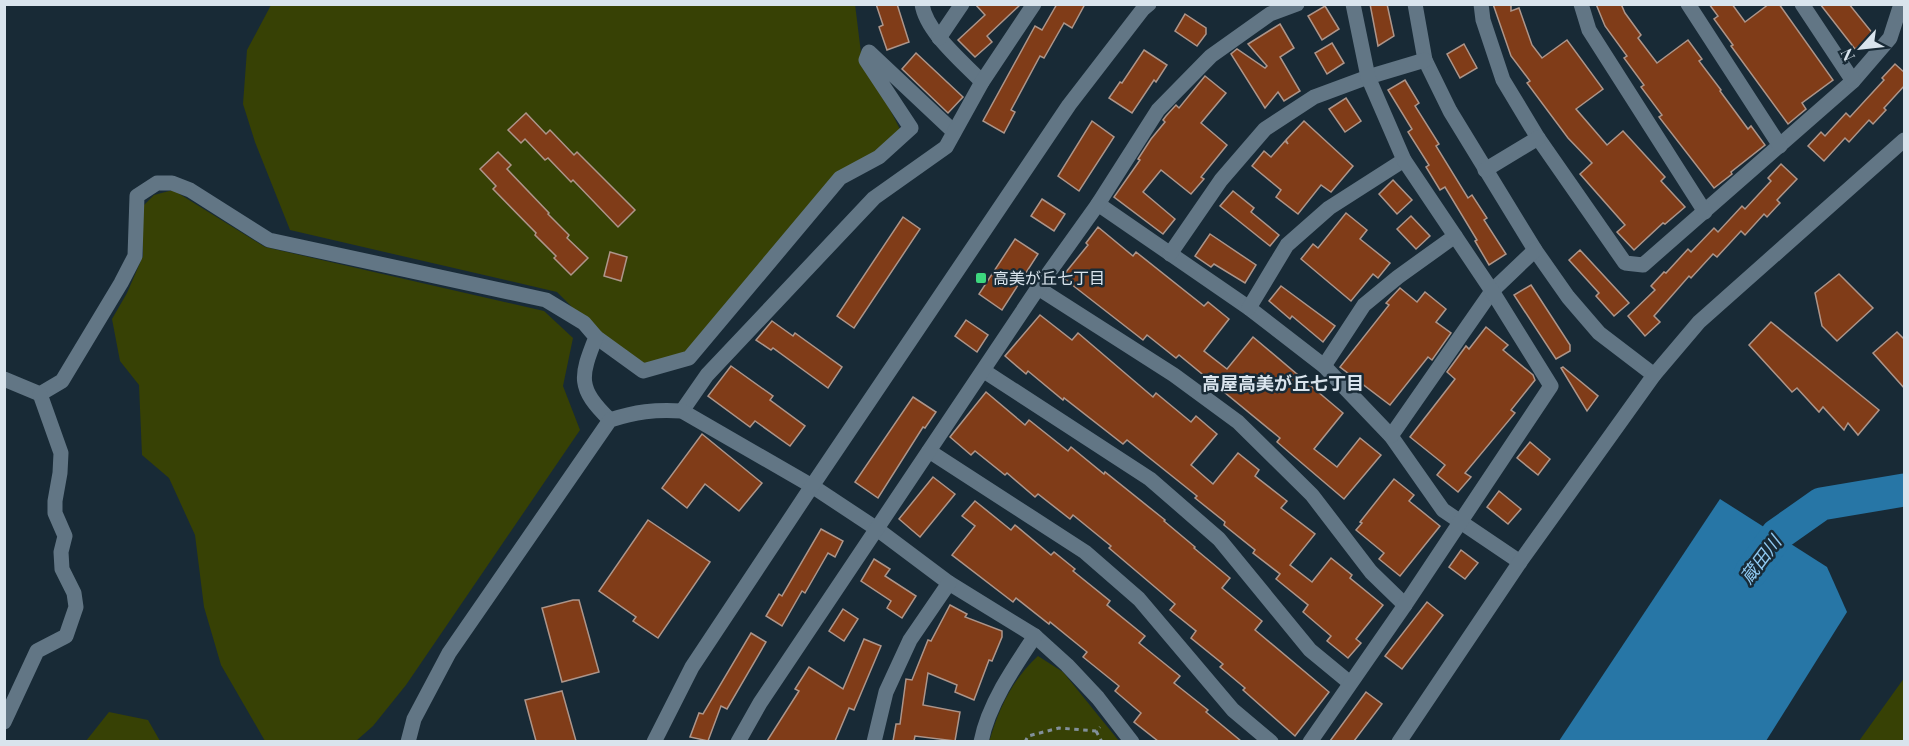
<svg xmlns="http://www.w3.org/2000/svg" width="1909" height="746" viewBox="0 0 1909 746" font-family="'Playfair Display','Noto Sans JP',serif">
<style>
.green{fill:#374105}
.water{fill:#2776a6}
.lines{fill:none;stroke-linecap:round;stroke-linejoin:round}
.river{stroke:#2776a6;stroke-width:33}
.building{fill:#803c18;stroke:#ad958a;stroke-width:1.5}
.path{stroke:#82909b;stroke-width:3;stroke-dasharray:4.5 4.5;stroke-linecap:butt}
.minor{stroke:#627685;stroke-width:15}
.poi-dot{fill:#3dd77e;stroke:#182a36;stroke-width:2}
.labels{text-anchor:middle;stroke-width:5;stroke-linejoin:round;paint-order:stroke}
.poi-label{font-size:16px;fill:#d9e4ed;stroke:#182a36;text-anchor:start}
.neighbourhood-label{font-size:18px;font-weight:bold;fill:#d9e4ed;stroke:#182a36}
.water-label{font-size:18px;font-style:italic;fill:#8fc8f0;stroke:#182a36}
</style>
<rect width="100%" height="100%" fill="#182a36"/>
<g class="green">
<path d="M855 4 861 53 903 135 842 181 690 357 630 365 557 292 290 230 255 142 243 104 247 50 271 5Z"/>
<path d="M173 190 265 247 544 311 573 338 563 386 580 430 406 685 373 726 356 741H265L221 665 204 607 195 535 169 478 142 455 139 385 120 361 112 319 127 293 143 256V206L154 195Z"/>
<path d="M1038 656 1063 672 1119 741 989 742C999 708 1012 680 1038 656Z"/>
<path d="M1904 678V741H1859L1902 681Z"/>
<path d="M109 712 148 720 160 741H86Z"/>
</g>
<path class="water" d="M1720 499 1827 567 1847 612 1766 741H1559Z"/>
<g class="lines">
<path class="river" d="M1751 572 1777 535 1821 504 1904 490"/>
</g>
<g class="building">
<path d="M876 4H897L909 42 887 50 879 27 883 25Z"/>
<path d="M975 4H1021L987 36 992 42 975 57 958 40 985 15Z"/>
<path d="M1057 4H1085L1072 28 1064 23 1044 58 1040 56 1011 110 1015 112 1004 133 983 121 1035 26 1042 30Z"/>
<path d="M1370 4H1387L1394 36 1378 46Z"/>
<path d="M1493 4H1511V11L1519 8 1532 45 1542 58 1567 40 1603 89 1576 109 1607 145 1623 131 1665 177 1661 181 1685 207 1665 224 1663 223 1634 250 1617 232 1625 225 1580 174 1592 163 1568 138 1527 83 1530 81 1511 56Z"/>
<path d="M1596 4H1621L1625 13 1641 35 1638 38 1657 63 1688 40 1702 59 1699 61 1721 90 1720 91 1748 129 1751 126 1765 145 1731 172 1732 174 1714 188 1659 117 1662 115 1641 87 1644 85 1624 58 1627 56 1605 26Z"/>
<path d="M1709 4H1732L1745 22 1769 4H1779L1833 80 1802 103 1806 109 1788 124 1731 46 1733 45 1714 19 1718 16Z"/>
<path d="M1820 4H1849L1874 35 1855 49Z"/>
<path d="M1325 6 1339 29 1322 40 1308 16Z"/>
<path d="M1185 14 1206 28V34L1197 46 1175 31Z"/>
<path d="M1280 24 1294 48 1280 57 1300 91 1284 101 1278 92 1265 108 1231 54 1237 49 1265 68 1267 66 1248 44Z"/>
<path d="M1332 43 1344 63 1327 74 1315 53Z"/>
<path d="M1464 44 1477 68 1460 78 1447 54Z"/>
<path d="M1144 50 1167 65 1156 82 1154 80 1132 113 1109 98 1120 82 1122 83Z"/>
<path d="M916 53 963 97 948 113 902 69Z"/>
<path d="M1895 64 1905 73V85L1884 108 1886 110 1873 124 1869 120 1849 142 1845 138 1824 161 1808 146 1821 132 1825 136 1846 113 1850 117 1884 80 1882 78Z"/>
<path d="M1205 76 1226 93 1201 123 1227 145 1201 177 1204 179 1191 194 1161 170 1143 192 1175 219 1163 234 1114 197 1140 160 1138 159 1151 139 1165 122 1163 120 1166 116 1176 105 1179 108Z"/>
<path d="M1405 80 1419 103 1415 106 1439 144 1436 146 1468 198 1472 195 1487 218 1484 220 1506 254 1489 265 1475 241 1477 240 1445 187 1440 190 1426 167 1429 165 1408 132 1412 129 1388 90Z"/>
<path d="M1346 98 1361 121 1345 132 1329 109Z"/>
<path d="M526 113 546 134 550 130 574 155 577 152 635 210 618 227 573 180 571 182 548 158 545 160 525 139 521 143 508 130Z"/>
<path d="M1092 121 1114 137 1079 191 1058 176Z"/>
<path d="M1304 121 1353 166 1331 192 1321 185 1298 214 1276 197 1281 190 1252 166 1264 151 1271 157 1285 141 1288 144 1286 140Z"/>
<path d="M498 152 511 165 507 169 549 213 548 214 569 235 567 238 588 258 571 275 554 258 556 256 535 235 536 233 493 189 496 186 480 169Z"/>
<path d="M1781 164 1797 179 1777 200 1780 203 1767 217 1764 214 1745 235 1741 231 1717 257 1713 254 1691 278 1689 276 1654 316 1660 322 1645 336 1628 316 1655 290 1651 286 1664 272 1666 273 1688 249 1691 252 1714 228 1718 232 1742 206 1745 209 1771 181 1768 178Z"/>
<path d="M1393 180 1412 200 1397 214 1379 194Z"/>
<path d="M1233 191 1254 208 1251 212 1279 235 1270 246 1220 206Z"/>
<path d="M1042 199 1065 214 1054 231 1031 216Z"/>
<path d="M1346 213 1367 230 1360 239 1390 263 1378 278 1373 274 1351 301 1301 259 1313 244 1318 248Z"/>
<path d="M1411 216 1430 236 1416 249 1397 229Z"/>
<path d="M903 217 920 229 854 328 837 316Z"/>
<path d="M1098 227 1133 256 1136 252 1204 306 1208 302 1229 319 1204 351 1227 369 1253 337 1343 413 1314 449 1337 467 1360 438 1381 455 1344 499 1277 442 1280 438 1179 355 1176 358 1147 335 1143 340 1062 277 1088 245 1086 243Z"/>
<path d="M1210 234 1256 265 1245 283 1214 264 1211 267 1195 256Z"/>
<path d="M1015 239 1038 254 1002 310 979 294Z"/>
<path d="M1580 250 1629 303 1614 316 1596 296 1599 293 1569 260Z"/>
<path d="M610 252 627 257 621 281 604 276Z"/>
<path d="M1839 274 1873 308 1837 341 1822 326 1815 293Z"/>
<path d="M1531 285 1570 345V351L1556 359 1514 295Z"/>
<path d="M1281 286 1335 326 1323 342 1292 316 1290 319 1269 301Z"/>
<path d="M1400 288 1417 302 1425 292 1446 309 1436 322 1451 333 1432 360 1428 357 1390 405 1340 367 1389 305 1386 303Z"/>
<path d="M1040 315 1072 340 1078 333 1153 397 1156 393 1191 422 1196 416 1217 434 1191 465 1213 484 1238 453 1259 470 1255 476 1287 501 1281 508 1315 534 1290 565 1312 582 1331 558 1352 575 1350 578 1383 605 1356 639 1361 643 1348 658 1327 641 1331 636 1303 612 1308 605 1276 579 1280 574 1253 553 1255 550 1224 525 1225 522 1195 498 1197 496 1127 440 1123 444 1064 398 1063 400 1028 371 1026 374 1005 356Z"/>
<path d="M966 320 988 335 977 352 955 336Z"/>
<path d="M772 321 793 336 795 333 842 367 828 388 773 348 771 350 756 340Z"/>
<path d="M1771 322 1879 410 1858 435 1848 423 1844 430 1823 407 1819 412 1797 388 1792 392 1749 345Z"/>
<path d="M1486 327 1508 345 1503 350 1533 375 1535 380 1511 410 1515 413 1465 473 1471 477 1458 492 1437 475 1445 465 1410 437 1455 379 1447 372 1466 346 1469 349Z"/>
<path d="M1897 332 1905 340V389L1873 353Z"/>
<path d="M731 366 773 396 770 400 805 426 790 446 755 421 750 427 708 396Z"/>
<path d="M1563 367 1598 396 1587 411 1561 368Z"/>
<path d="M986 392 1025 425 1029 420 1068 451 1071 447 1104 474 1105 472 1165 520 1164 521 1195 547 1194 548 1230 578 1222 588 1262 621 1255 630 1329 692 1295 736 1243 690 1245 688 1220 667 1223 664 1191 638 1196 631 1170 610 1175 604 1109 548 1111 546 1073 515 1070 519 1038 494 1035 497 1007 473 1005 475 975 451 971 455 950 437Z"/>
<path d="M913 397 936 412 925 428 923 427 878 498 855 482Z"/>
<path d="M702 434 762 483 739 511 705 484 687 508 662 488Z"/>
<path d="M1530 442 1550 459 1538 475 1517 458Z"/>
<path d="M933 477 955 494 920 537 899 519Z"/>
<path d="M1394 479 1414 495 1409 501 1440 526 1400 576 1379 559 1384 553 1356 530 1362 523 1360 522Z"/>
<path d="M1499 491 1521 509 1508 524 1487 507Z"/>
<path d="M975 501 1011 530 1015 525 1051 555 1054 552 1075 569 1073 571 1110 601 1107 605 1145 636 1139 643 1180 676 1174 683 1208 710 1206 712 1241 741H1158L1134 722 1141 713 1115 691 1119 686 1083 657 1087 652 1050 622 1049 624 1016 598 1013 602 952 555 975 526 962 516Z"/>
<path d="M648 520 710 562 658 638 633 621 636 617 599 591Z"/>
<path d="M821 529 843 541 835 557 828 553 805 593 802 591 782 626 766 616 779 594 782 596Z"/>
<path d="M1461 550 1478 563 1465 579 1449 567Z"/>
<path d="M874 559 890 569 885 576 916 596 902 618 887 608 891 601 861 581Z"/>
<path d="M573 600H579L599 672 562 682 542 608Z"/>
<path d="M1427 602 1443 615 1402 669 1385 656Z"/>
<path d="M950 605 967 614 965 617 1002 631V637L992 661 989 660 974 700 955 692 957 685 928 673 923 705 960 712 955 741 915 736 914 741H893L896 724H900L906 679 912 680 928 640 931 641Z"/>
<path d="M843 609 858 619 844 641 829 631Z"/>
<path d="M751 633 766 642 727 709 721 706 708 741 690 737 699 713 703 714Z"/>
<path d="M864 639 881 646 854 710 849 708 835 741H767L799 691 795 689 809 667 843 689Z"/>
<path d="M562 691 576 741H536L525 700Z"/>
<path d="M1366 692 1382 704 1354 741H1330Z"/>
</g>
<g class="lines">
<g class="path">
<path d="M1096 731 1102 742"/>
<path d="M1025 742 1028 736 1059 728 1096 731 1100 727"/>
</g>
<g class="minor">
<path d="M922 4C926 32 963 62 982 82"/>
<path d="M1415 4 1425 60 1450 111 1535 250 1568 297 1599 333 1654 375"/>
<path d="M1481 4 1483 20 1503 80 1538 138 1625 263 1643 265 1853 81 1890 38 1901 4"/>
<path d="M1581 4 1589 30 1705 212"/>
<path d="M1688 4 1780 146"/>
<path d="M1802 4 1853 81"/>
<path d="M939 38 962 4"/>
<path d="M1485 170 1538 138"/>
<path d="M1098 204 1249 308 1324 366 1391 436 1443 510 1520 562"/>
<path d="M1170 254 1221 180 1265 129 1314 97 1368 77 1425 60"/>
<path d="M1038 288 1174 375 1238 422 1312 495 1371 572 1405 605"/>
<path d="M1249 308 1287 245 1329 208 1404 160"/>
<path d="M596 337 643 371 689 358 840 178 879 157 911 128 866 60 869 52 954 132"/>
<path d="M1324 366 1364 305 1398 277 1455 236"/>
<path d="M984 371 1150 479 1219 539 1310 650 1350 683"/>
<path d="M4 379 40 394 62 381 121 283 135 256 137 196 157 183H172L190 190 269 240 546 300 584 323 596 337C580 377 577 388 610 420"/>
<path d="M682 411 707 375 874 198 946 147 982 82 1034 4"/>
<path d="M1391 436 1492 291 1535 250"/>
<path d="M929 451 1085 552 1139 599 1233 710 1271 742"/>
<path d="M4 722 37 651 66 636 76 607 74 593 62 569 61 552 65 536 55 513V501L60 473 61 453 40 394"/>
<path d="M408 742 414 719 449 653 610 420C635 412 655 409 682 411L812 486 877 529 949 583 1035 636 1067 665 1098 698 1132 742"/>
<path d="M654 742 692 667 812 486 1069 105 1143 9 1149 4"/>
<path d="M738 742 760 703 1038 288 1098 204 1158 110 1211 56 1270 14 1297 4"/>
<path d="M874 742 886 692 910 640 949 583"/>
<path d="M981 742C988 705 1014 667 1035 636"/>
<path d="M1310 742 1405 605 1551 386 1492 291 1404 160 1368 77 1353 4"/>
<path d="M1399 742 1520 562 1654 375 1699 322 1904 140"/>
</g>
</g>
<rect class="poi-dot" x="975" y="272" width="12" height="12" rx="3"/>
<g class="labels">
<g class="poi-label">
<text x="993" y="284">高美が丘七丁目</text>
</g>
<g class="neighbourhood-label">
<text x="1283" y="390">高屋高美が丘七丁目</text>
</g>
<g class="water-label">
<text transform="translate(1761 560) rotate(-53)" y="6">蔵田川</text>
</g>
</g>
<rect width="1909" height="746" fill="none" stroke="#d9e4ed" stroke-width="12"/>
<g transform="translate(1861 48) rotate(243)" stroke="#182a36" stroke-width="4.5" paint-order="stroke">
<path d="M0-4.5L10 22L0 15L-10 22Z" fill="#d9e4ed"/>
<text y="-9" font-size="16" font-weight="bold" text-anchor="middle" fill="#d9e4ed">N</text>
</g>
</svg>
